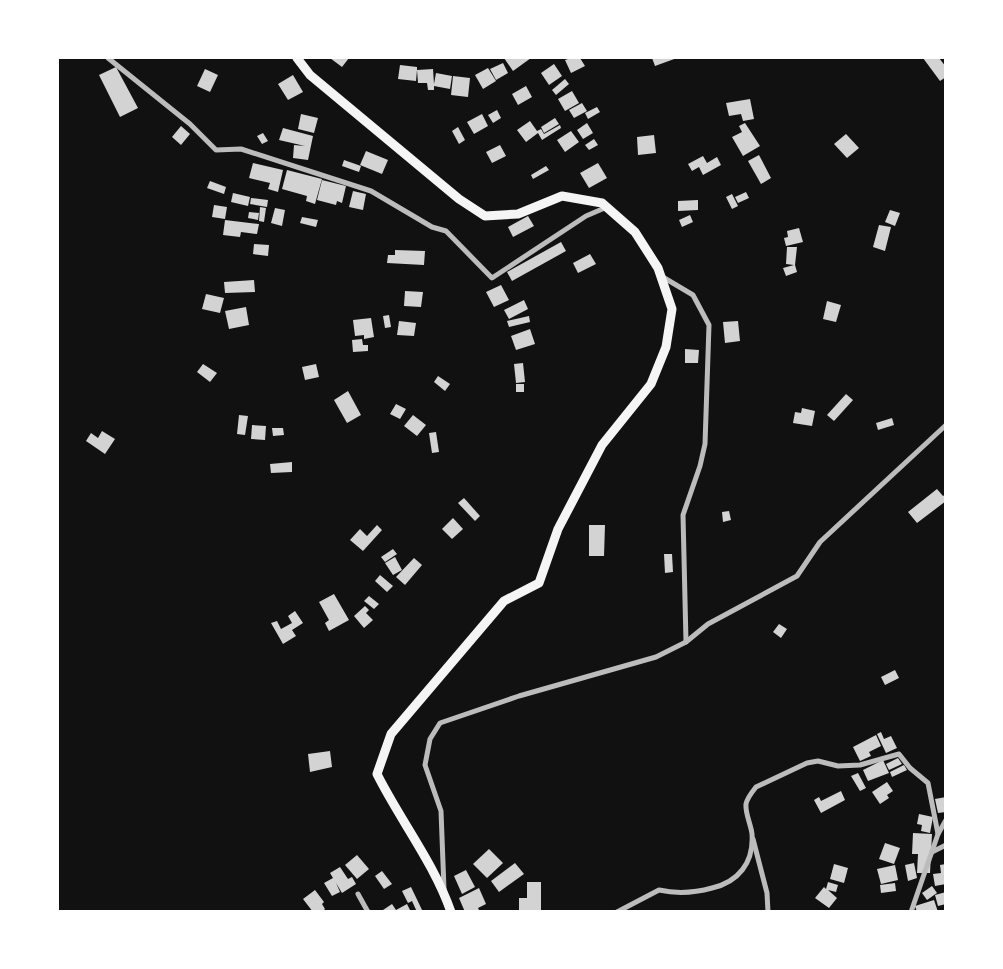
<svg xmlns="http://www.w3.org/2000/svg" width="1003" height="969" viewBox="0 0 1003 969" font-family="'Varela Round',sans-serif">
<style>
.building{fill:#d3d3d3}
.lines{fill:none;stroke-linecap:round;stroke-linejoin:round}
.minor{stroke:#bcbcbc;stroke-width:5}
.secondary{stroke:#f5f5f5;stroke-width:9}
</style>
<rect width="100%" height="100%" fill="#111"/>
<g class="building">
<path d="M330 58H349L342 67Z"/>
<path d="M504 58H531L513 71Z"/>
<path d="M571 58H580L585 66 571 73 565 60Z"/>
<path d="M652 58H677L655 66Z"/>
<path d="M923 58H939L946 67V77L940 81Z"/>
<path d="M503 63 508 73 496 80 490 69Z"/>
<path d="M554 64 562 76 549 85 541 73Z"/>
<path d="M400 65 417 67V70L433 69 434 84 436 73 452 76 450 89 434 86V90H428L427 83H418L417 70 416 81 398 79Z"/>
<path d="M116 67 138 108 120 117 99 75Z"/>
<path d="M488 68 496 81 483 89 475 75Z"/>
<path d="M205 69 218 75 210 92 197 86Z"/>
<path d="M293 75 303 92 288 100 278 84Z"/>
<path d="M453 76 470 78 468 97 451 95Z"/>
<path d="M565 79 569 84 556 95 552 90Z"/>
<path d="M526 86 532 97 518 105 512 94Z"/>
<path d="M572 91 579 103 565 111 558 99Z"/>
<path d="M750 99 754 119 743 121 741 114 729 116 726 103Z"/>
<path d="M582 103 587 111 574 118 569 110Z"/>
<path d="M597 107 600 112 588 119 585 113Z"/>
<path d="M497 110 501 118 493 123 488 115Z"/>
<path d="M301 114 318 118 314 133 298 129Z"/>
<path d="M482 114 488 126 474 134 467 122Z"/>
<path d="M555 118 559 124 544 133 541 127Z"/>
<path d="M530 121 537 131 541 129 544 134 560 125 561 128 542 140 538 133 526 142 517 130Z"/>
<path d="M587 123 593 133 583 139 577 130Z"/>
<path d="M745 123 760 146 743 156 732 137 742 132 739 126Z"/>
<path d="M181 126 190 134 181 145 172 137Z"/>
<path d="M458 127 465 140 459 144 452 131Z"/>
<path d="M283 128 313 136 308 160 293 158 294 145 305 146 279 140Z"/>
<path d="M571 131 579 142 565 152 557 140Z"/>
<path d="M263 133 268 141 262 144 257 136Z"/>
<path d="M846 134 859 148 847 158 834 144Z"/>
<path d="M654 135 656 153 638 155 637 137Z"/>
<path d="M594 139 598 145 589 150 585 145Z"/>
<path d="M500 145 506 156 492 163 486 152Z"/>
<path d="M366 151 388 160 382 174 360 165Z"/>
<path d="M759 155 771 178 761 184 748 161Z"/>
<path d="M703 156 707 163 717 157 721 165 703 175 699 167 692 171 688 164Z"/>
<path d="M344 160 361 166 359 172 342 166Z"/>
<path d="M253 163 283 170 278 192 268 189 270 183 249 178Z"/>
<path d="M598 163 607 178 589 188 580 173Z"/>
<path d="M546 166 549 170 533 179 531 175Z"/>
<path d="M287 170 322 179 315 204 306 201 307 196 282 189Z"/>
<path d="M322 180 346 186 342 203 337 201 336 205 317 200Z"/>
<path d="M210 181 226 187 224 194 207 188Z"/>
<path d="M353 191 366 194 363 210 349 207Z"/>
<path d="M746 192 749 198 738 203 735 197Z"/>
<path d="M233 193 250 197 248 206 231 202Z"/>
<path d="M732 194 738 206 732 209 726 197Z"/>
<path d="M251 198 268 200 267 207 250 204Z"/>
<path d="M698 200V210L678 211V201Z"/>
<path d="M214 205 227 207 225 219 212 217Z"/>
<path d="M260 207 266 208 264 222 259 221Z"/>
<path d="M275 208 285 210 282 226 271 223Z"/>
<path d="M890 210 900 213 895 226 885 222Z"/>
<path d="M249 212 259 213 258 220 248 218Z"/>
<path d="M690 215 693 222 682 227 679 220Z"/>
<path d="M528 216 534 226 513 237 508 227Z"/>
<path d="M302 217 318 220 316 227 300 223Z"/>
<path d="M225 220 259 224 257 234 241 232 240 237 223 235Z"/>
<path d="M879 225 891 227 885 251 873 247Z"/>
<path d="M799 228 803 242 786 246 784 238 788 237 787 231Z"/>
<path d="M561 242 566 251 512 281 507 272Z"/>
<path d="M254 244 269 245 268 256 253 254Z"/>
<path d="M787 247H797L795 265 797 272 786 276 783 268 794 265 786 264Z"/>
<path d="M395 250 425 251 424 265 387 263 388 255H395Z"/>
<path d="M590 254 596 264 578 273 573 263Z"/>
<path d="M254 280 255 292 225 293 224 282Z"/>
<path d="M501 285 509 300 494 307 486 292Z"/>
<path d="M405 291 423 292 421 307 404 306Z"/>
<path d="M206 294 224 298 220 313 202 309Z"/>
<path d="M524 300 528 309 509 319 504 310Z"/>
<path d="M827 301 841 305 836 322 823 319Z"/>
<path d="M246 307 249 325 229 329 225 311Z"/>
<path d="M389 315 391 327 385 328 383 316Z"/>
<path d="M529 316 530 322 509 327 507 321Z"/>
<path d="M371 318 374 337 364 339V335L355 336 353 320Z"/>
<path d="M399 321 416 323 414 336 397 335Z"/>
<path d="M738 321 740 341 725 343 723 322Z"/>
<path d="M530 329 535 344 516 350 511 336Z"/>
<path d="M362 339 363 345H368V351L353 352 352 340Z"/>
<path d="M685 349 699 350 698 363H685Z"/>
<path d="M523 363 525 382 516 383 514 364Z"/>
<path d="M203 364 217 373 210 382 197 372Z"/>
<path d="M316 364 319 377 305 380 302 367Z"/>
<path d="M438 376 450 384 445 391 434 382Z"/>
<rect x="516" y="384" width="8" height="8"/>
<path d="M348 391 361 415 347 423 334 400Z"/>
<path d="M846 394 853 400 834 421 827 415Z"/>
<path d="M396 404 406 409 400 419 390 414Z"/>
<path d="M802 408 815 411 812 426 793 423 795 412 801 413Z"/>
<path d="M239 415 248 416 245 435 237 434Z"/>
<path d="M413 415 426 425 417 436 404 426Z"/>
<path d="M892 418 894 425 878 430 876 423Z"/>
<path d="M252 425 266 426 265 440 251 439Z"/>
<path d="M272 428H283L284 435 273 436Z"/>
<path d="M102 431 115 439 105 454 86 441 91 433 98 438Z"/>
<path d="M436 432 439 452 432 453 429 433Z"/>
<path d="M292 462V472L271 473 270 464Z"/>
<path d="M937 489 943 496 946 494V501L917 523 908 512Z"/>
<path d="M464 498 480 516 475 521 458 503Z"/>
<path d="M729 511 731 520 723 522 722 512Z"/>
<path d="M453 518 463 529 452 539 442 529Z"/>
<path d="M377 525 382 530 363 551 350 540 360 529 367 536Z"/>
<path d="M589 525H605L604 556H589Z"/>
<path d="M393 549 397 554 385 562 381 557Z"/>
<path d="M664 554H672L673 572 665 573Z"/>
<path d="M395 557 402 570 393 575 385 563Z"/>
<path d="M414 558 422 565 405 585 396 577Z"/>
<path d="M380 575 393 586 387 592 375 581Z"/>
<path d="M334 594 349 620 329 631 325 623 329 620 319 602Z"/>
<path d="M369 596 379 604 374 609 364 601Z"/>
<path d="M365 606 369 610 366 613 373 620 364 628 354 616Z"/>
<path d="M295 611 303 623 292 630 296 636 283 644 271 623 277 621 281 629 292 623 288 616Z"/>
<path d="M779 624 787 629 781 638 773 632Z"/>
<path d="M895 670 899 678 885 685 881 677Z"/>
<path d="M881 732 884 739 891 736 897 748 886 753 877 734Z"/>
<path d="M876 735 881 746 869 752 871 756 860 761 853 747Z"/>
<path d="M330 751 332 767 310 772 308 754Z"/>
<path d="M898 758 902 764 889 770 886 764Z"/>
<path d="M883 760 889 773 868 781 863 770Z"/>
<path d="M904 765 907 770 892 777 890 772Z"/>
<path d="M858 773 866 788 860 791 851 776Z"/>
<path d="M887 782 893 791 887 795 889 798 880 804 872 792Z"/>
<path d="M841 791 845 800 821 813 814 800 819 797 821 801Z"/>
<path d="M946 797V812L938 813 935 799Z"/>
<path d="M919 814 933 817 930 833 921 831 922 825 917 824Z"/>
<path d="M913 833 932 834 930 873H917L918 854H912Z"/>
<path d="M885 843 900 848 894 864 879 859Z"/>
<path d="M489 849 503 863 487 878 473 864Z"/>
<path d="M357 855 369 869 357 879 345 865Z"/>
<path d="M515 863 524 874 499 892 491 881Z"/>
<path d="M914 863 917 878 908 881 905 865Z"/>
<path d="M834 864 848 868 844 883 830 879Z"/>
<path d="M946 864V884L935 886 933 874 941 873 940 865Z"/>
<path d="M895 865 898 880 881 884 877 869Z"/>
<path d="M340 867 348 879 352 877 356 884 342 893 336 883 340 892 332 896 324 883 333 878 330 873Z"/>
<path d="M466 870 475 887 462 894 454 876Z"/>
<path d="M382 871 392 884 384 889 375 876Z"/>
<path d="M527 882H541V912H519V898H527Z"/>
<path d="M828 882 838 885 836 892 828 890 837 898 829 908 815 898 824 887 826 889Z"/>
<path d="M895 883 896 891 881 893 880 885Z"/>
<path d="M932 886 937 893 927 900 922 893Z"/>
<path d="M411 887 423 912H417L412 901 408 903 402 891Z"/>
<path d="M479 888 486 904 478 908 480 912H465L459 898Z"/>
<path d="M315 890 324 902 322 904 325 909 322 912H313L303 899Z"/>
<path d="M946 892V904L938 906 935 895Z"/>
<path d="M934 900 938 912H917L915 906Z"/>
<path d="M392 904 396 910 407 904 411 912H380Z"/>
</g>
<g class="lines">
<g class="minor">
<path d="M108 58 190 124 216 150 241 149 371 191 432 227 446 231 492 278 586 216 607 207"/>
<path d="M661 276 693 295 709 325 705 444 700 466 683 515 686 642"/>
<path d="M753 839 767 893 768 912"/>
<path d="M932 852 946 845"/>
<path d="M444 889 441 811 425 765 430 739 440 723 519 696 656 657 686 642 708 624 797 576 820 542 946 425"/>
<path d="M358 894 368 912"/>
<path d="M617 912 659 890C677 894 694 893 712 888 738 882 754 863 752 834 751 825 745 813 746 804 747 798 752 792 756 787L807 763 818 761 838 766 860 765 899 754 910 768 928 783 938 834"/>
<path d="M911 912 938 834 946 820"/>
</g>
<path class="secondary" d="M297 58 310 75 459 199 485 216 518 214 562 196 602 203 635 232 658 268 672 309 666 347 651 384 602 445 558 529 539 583 504 601 391 734 377 774C400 820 434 863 451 912"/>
</g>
<rect width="1003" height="969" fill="none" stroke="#ffffff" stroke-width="118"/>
</svg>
